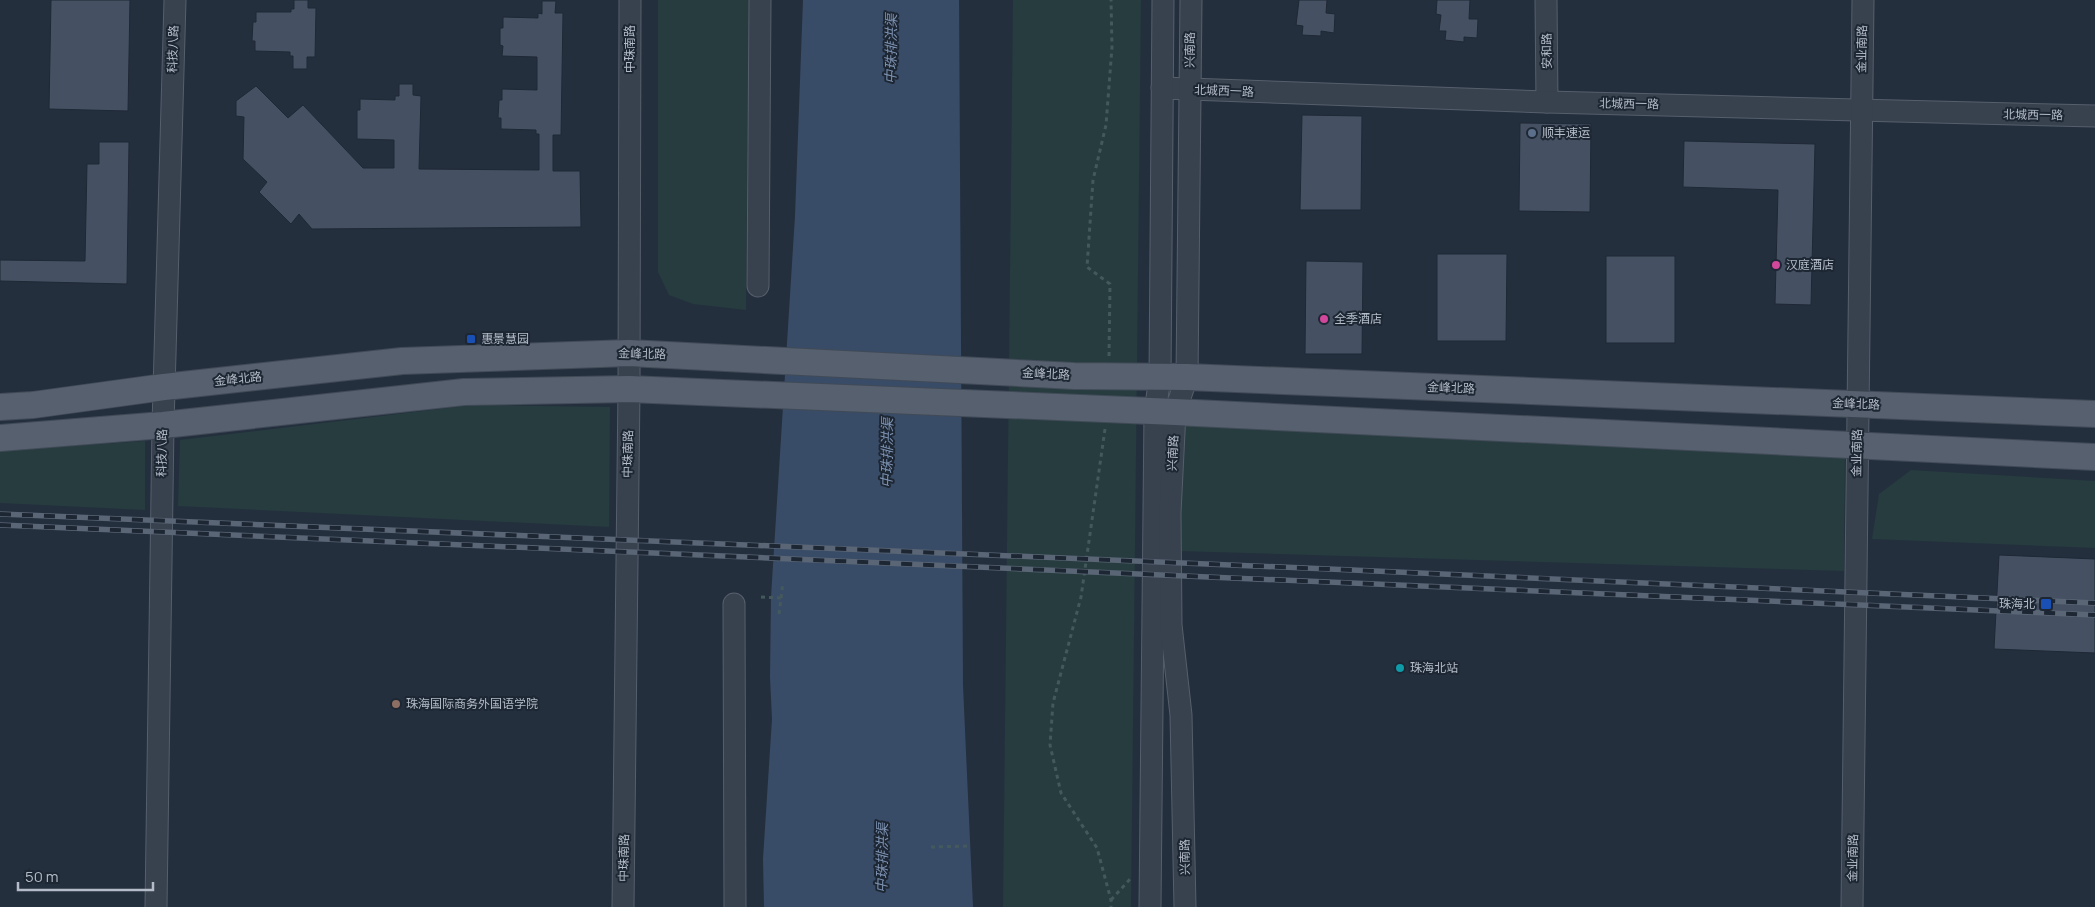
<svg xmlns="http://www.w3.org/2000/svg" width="2095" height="907" viewBox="0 0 2095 907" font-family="Manrope,'Noto Sans SC',sans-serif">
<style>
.green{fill:#263c3f}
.water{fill:#394c67}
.building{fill:#455162;stroke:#1f2835}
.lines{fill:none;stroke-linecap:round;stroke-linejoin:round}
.minor-casing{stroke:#565f6c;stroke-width:23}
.major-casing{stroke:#414a57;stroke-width:28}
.path{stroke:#44595c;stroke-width:3;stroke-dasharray:4 4;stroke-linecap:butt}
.minor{stroke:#38414e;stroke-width:21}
.major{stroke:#56606e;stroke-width:26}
.rail-casing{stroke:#5a6575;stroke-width:5.5}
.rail{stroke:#1d2633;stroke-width:4;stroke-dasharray:11;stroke-linecap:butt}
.service-dot{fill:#5c6f8a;stroke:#1d2633;stroke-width:2}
.hotel-dot{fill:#d1479c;stroke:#1d2633;stroke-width:2}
.transit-dot{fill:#1a4fb4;stroke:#1d2633;stroke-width:2}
.culture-dot{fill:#0f9aa8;stroke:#1d2633;stroke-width:2}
.education-dot{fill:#8d6e63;stroke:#1d2633;stroke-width:2}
.labels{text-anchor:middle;stroke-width:4;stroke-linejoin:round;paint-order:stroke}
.street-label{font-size:12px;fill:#b4bcc9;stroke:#1d2633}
.poi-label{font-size:12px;fill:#b4bcc9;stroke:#1d2633;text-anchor:start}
.water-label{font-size:14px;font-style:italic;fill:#7c92b1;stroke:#1d2633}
</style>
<rect width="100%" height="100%" fill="#242f3e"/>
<g class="green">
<path d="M658 0H749L746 310 693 304 669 295 658 272Z"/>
<path d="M1013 0H1141L1131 907H1003Z"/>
<path d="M473 405 610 407 609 527 178 506 180 440Z"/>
<path d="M1185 423 1845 458 1844 571 1179 551Z"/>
<path d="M145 441V510L0 503V451Z"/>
<path d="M1911 470 2095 481V548L1872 539 1879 494Z"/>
</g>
<path class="water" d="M803 0H959L963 686 973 907H764L763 859 772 719 770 677 771 597 795 216Z"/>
<g class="building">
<path d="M51 0H130L128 111 49 109Z"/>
<path d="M294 0H308V8H316L315 57H307V69H293V56H290V52L255 51V41H252L253 22H256V12H291V9H294Z"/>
<path d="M1299 0H1327L1326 13 1335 14 1334 33 1321 31V36L1302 35 1303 26 1296 25Z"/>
<path d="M1437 0H1470L1469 19H1478L1477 38 1464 37V42L1445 40 1446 31H1439L1441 15 1436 14Z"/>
<path d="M542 1H556L555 13H563L561 135H553V171H580L581 227 312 229 299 214 291 224 259 192 267 182 243 159 244 117 236 116V101L256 86 288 118 303 105 363 168H394V140L357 139V110H360V99L395 100V96H399V84H413V95L421 96 419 169 539 170V134H536V130L501 129V118H498L499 100H502V89L537 90V57L502 56 503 46 500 45V28H503V17L538 18V13L542 14Z"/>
<path d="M1302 115 1362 116 1361 210H1300Z"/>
<path d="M1520 123 1591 124 1590 212 1519 211Z"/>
<path d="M1684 141 1815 144 1811 305 1775 304 1778 190 1683 187Z"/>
<path d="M99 142H129L127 284 0 281V260L85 261 87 164H99Z"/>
<path d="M1437 254H1507L1506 341H1437Z"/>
<rect x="1606" y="256" width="69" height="87"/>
<path d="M1306 261 1363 262 1362 354H1305Z"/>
<path d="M1999 555 2095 559V653L1994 649Z"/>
</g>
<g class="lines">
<defs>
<g id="minor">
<path d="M1546 0 1547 102"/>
<path d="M1162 88 1547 102 2095 116"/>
<path d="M758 286 760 0"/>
<path d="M734 604 735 907"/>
<path d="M156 907 163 425 175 0"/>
<path d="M623 907 629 389 630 0"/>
<path d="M1150 907 1155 412 1160 377 1163 0"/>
<path d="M1185 907 1181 715 1171 625 1170 513 1175 412 1187 377 1191 0"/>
<path d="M1852 907 1863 0"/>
</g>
<g id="major">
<path d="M0 407 33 405 164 387 402 361 629 353 1074 376 1187 377 2095 414"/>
<path d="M0 438 163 425 464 392 629 389 1175 412 2095 457"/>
</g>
</defs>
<use href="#minor" class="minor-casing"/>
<use href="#major" class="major-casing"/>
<g class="path">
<path d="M1109 356 1110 284 1087 267 1093 180 1106 125 1112 47 1111 0"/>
<path d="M1105 429 1081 597 1053 703 1050 745 1061 793 1097 848 1111 900V907"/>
<path d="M761 597 781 598"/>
<path d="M779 614 783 582"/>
<path d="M931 847 970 846"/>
<path d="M1111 900 1131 878"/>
</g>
<use href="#minor" class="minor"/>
<use href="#major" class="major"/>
<defs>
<g id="rail">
<path d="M0 514 1352 570 2095 603"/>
<path d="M0 525 2095 615"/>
</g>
</defs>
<use href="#rail" class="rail-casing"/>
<use href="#rail" class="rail"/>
</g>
<circle class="service-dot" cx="1532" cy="133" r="5"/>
<g class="hotel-dot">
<circle cx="1776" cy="265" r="5"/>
<circle cx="1324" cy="319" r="5"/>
</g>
<g class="transit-dot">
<rect x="466" y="334" width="10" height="10" rx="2.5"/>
<rect x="2040" y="598" width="12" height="12" rx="2.5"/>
</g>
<circle class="culture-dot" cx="1400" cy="668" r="5"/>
<circle class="education-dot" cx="396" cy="704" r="5"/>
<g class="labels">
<g class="street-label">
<text transform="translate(173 49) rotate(-88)" y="4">科技八路</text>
<text transform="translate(630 49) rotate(-90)" y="4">中珠南路</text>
<text transform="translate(1862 49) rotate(-89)" y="4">金业南路</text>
<text transform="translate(1190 50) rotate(-89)" y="4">兴南路</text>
<text transform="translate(1547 51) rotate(-91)" y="4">安和路</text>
<text transform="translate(1224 91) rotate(2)" y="4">北城西一路</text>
<text transform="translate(1629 104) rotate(1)" y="4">北城西一路</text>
<text transform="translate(2033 115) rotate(1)" y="4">北城西一路</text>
<text transform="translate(642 354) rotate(1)" y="4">金峰北路</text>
<text transform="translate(1046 374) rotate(3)" y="4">金峰北路</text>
<text transform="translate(238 379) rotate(-6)" y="4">金峰北路</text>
<text transform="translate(1451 388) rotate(2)" y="4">金峰北路</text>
<text transform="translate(1856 404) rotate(2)" y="4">金峰北路</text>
<text transform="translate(162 453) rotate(-89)" y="4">科技八路</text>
<text transform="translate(1173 453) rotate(-87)" y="4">兴南路</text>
<text transform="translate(1857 453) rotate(-89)" y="4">金业南路</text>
<text transform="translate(628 454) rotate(-89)" y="4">中珠南路</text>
<text transform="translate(1185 857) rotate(-91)" y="4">兴南路</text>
<text transform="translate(624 858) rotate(-89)" y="4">中珠南路</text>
<text transform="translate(1853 858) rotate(-89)" y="4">金业南路</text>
</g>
<g class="poi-label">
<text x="1542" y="137">顺丰速运</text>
<text x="1786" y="269">汉庭酒店</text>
<text x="1334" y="323">全季酒店</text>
<text x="481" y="343">惠景慧园</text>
<text x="2035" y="608" text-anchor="end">珠海北</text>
<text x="1410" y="672">珠海北站</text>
<text x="406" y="708">珠海国际商务外国语学院</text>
</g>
<g class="water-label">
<text transform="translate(891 49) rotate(-89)" y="5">中珠排洪渠</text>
<text transform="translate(887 453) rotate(-89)" y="5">中珠排洪渠</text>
<text transform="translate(882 858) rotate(-89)" y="5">中珠排洪渠</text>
</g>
</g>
<path d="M18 882v8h135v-8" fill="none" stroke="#b4bcc9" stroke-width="2.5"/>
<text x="25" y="882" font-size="15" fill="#b4bcc9" stroke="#1d2633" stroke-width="4" paint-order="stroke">50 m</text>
</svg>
